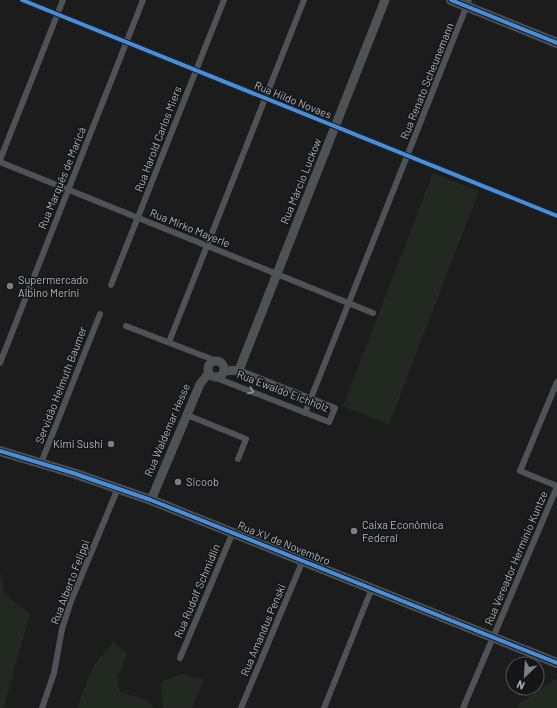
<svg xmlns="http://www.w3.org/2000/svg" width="557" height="708" viewBox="0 0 557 708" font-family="Barlow,sans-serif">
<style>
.green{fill:#212921}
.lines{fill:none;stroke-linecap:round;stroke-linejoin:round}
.street{stroke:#505255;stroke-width:6}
.secondary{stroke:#4f5153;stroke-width:9}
.primary{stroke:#4d4e51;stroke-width:10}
.cycleway-casing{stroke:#161618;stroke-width:6}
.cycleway{stroke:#468fdf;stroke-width:4}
.oneway{stroke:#92979d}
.poi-dot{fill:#7b7f84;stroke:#161618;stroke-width:1.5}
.labels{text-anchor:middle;stroke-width:3;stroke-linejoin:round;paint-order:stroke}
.street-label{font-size:11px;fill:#aeb4bc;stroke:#161618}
.poi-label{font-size:11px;fill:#aeb4bc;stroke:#161618;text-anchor:start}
</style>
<rect width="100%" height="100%" fill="#1c1c1c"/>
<g class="green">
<path d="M433 173 479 191 389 424 343 406Z"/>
<path d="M0 571 5 594 30 614 4 706 5 708H0Z"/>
<path d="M113 642 127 654 118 677 119 691 147 700 154 708H77L93 666Z"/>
<path d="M181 674 204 680 192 708H163L161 682Z"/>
<path d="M555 679 557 680V708H517L519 704Z"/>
</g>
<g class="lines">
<g class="street">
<path d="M22 0 557 216"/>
<path d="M0 160 63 0"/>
<path d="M0 162 373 313"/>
<path d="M111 285 224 0"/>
<path d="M126 326 219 362"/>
<path d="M169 342 304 0"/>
<path d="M0 363 143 0"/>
<path d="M214 377 329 422 335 408 239 370"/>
<path d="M557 382 520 471 557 486"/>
<path d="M305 413 469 0"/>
<path d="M187 415 246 439 238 459"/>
<path d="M41 463 100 314"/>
<path d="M180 658 233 532"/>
<path d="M42 708 54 673 62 629 71 601 118 488"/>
<path d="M241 708 303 560"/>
<path d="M324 708 372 588"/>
<path d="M463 708 557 487"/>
</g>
<g class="secondary">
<circle cx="216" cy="369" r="8"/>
<path d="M224 371 239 370 385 0"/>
<path d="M151 500 200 384 209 373"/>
</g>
<g class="primary">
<path d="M451 0 557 43"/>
<path d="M0 451 73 473 151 500 557 663"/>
</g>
<defs>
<g id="cycleway">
<path d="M22 0 557 216"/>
<path d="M451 0 557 43"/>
<path d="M0 451 73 473 151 500 557 663"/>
</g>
</defs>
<use href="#cycleway" class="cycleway-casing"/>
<use href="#cycleway" class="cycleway"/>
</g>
<defs><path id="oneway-chevron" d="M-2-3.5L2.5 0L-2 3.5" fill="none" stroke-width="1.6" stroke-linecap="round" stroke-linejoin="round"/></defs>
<use class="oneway" href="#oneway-chevron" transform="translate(251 391) rotate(21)"/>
<g class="poi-dot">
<circle cx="10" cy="286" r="4"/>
<circle cx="111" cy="444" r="4"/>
<circle cx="178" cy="482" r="4"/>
<circle cx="354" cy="531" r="4"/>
</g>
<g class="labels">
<g class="street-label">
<text transform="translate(427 81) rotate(-68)" y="4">Rua Renato Scheunemann</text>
<text transform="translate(293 100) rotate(22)" y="4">Rua Hildo Novaes</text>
<text transform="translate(158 139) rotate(-69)" y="4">Rua Harold Carlos Miers</text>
<text transform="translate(62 178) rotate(-68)" y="4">Rua Marquês de Maricá</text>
<text transform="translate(301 181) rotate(-68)" y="4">Rua Márcio Luckow</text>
<text transform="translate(190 228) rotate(22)" y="4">Rua Mirko Mayerle</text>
<text transform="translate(61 385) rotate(-69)" y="4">Servidão Helmuth Baumer</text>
<text transform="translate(283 391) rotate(21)" y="4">Rua Ewaldo Eichholz</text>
<text transform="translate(167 430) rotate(-67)" y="4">Rua Waldemar Hesse</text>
<text transform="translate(284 543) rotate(22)" y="4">Rua XV de Novembro</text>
<text transform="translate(516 558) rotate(-67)" y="4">Rua Vereador Hermínio Kuntze</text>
<text transform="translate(70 582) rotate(-69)" y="4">Rua Alberto Felippi</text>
<text transform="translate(197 591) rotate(-67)" y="4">Rua Rudolf Schmidlin</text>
<text transform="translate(263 630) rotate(-67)" y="4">Rua Amandus Penski</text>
</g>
<g class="poi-label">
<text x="18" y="284">Supermercado<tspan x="18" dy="13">Albino Merini</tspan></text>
<text x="103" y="448" text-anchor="end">Kimi Sushi</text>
<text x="186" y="486">Sicoob</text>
<text x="362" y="529">Caixa Econômica<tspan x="362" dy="13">Federal</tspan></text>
</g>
</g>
<g transform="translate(525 676) rotate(205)"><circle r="19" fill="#161618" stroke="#53555a"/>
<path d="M0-3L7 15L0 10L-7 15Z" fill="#7b7f84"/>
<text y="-6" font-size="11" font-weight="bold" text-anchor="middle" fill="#aeb4bc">N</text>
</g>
</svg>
